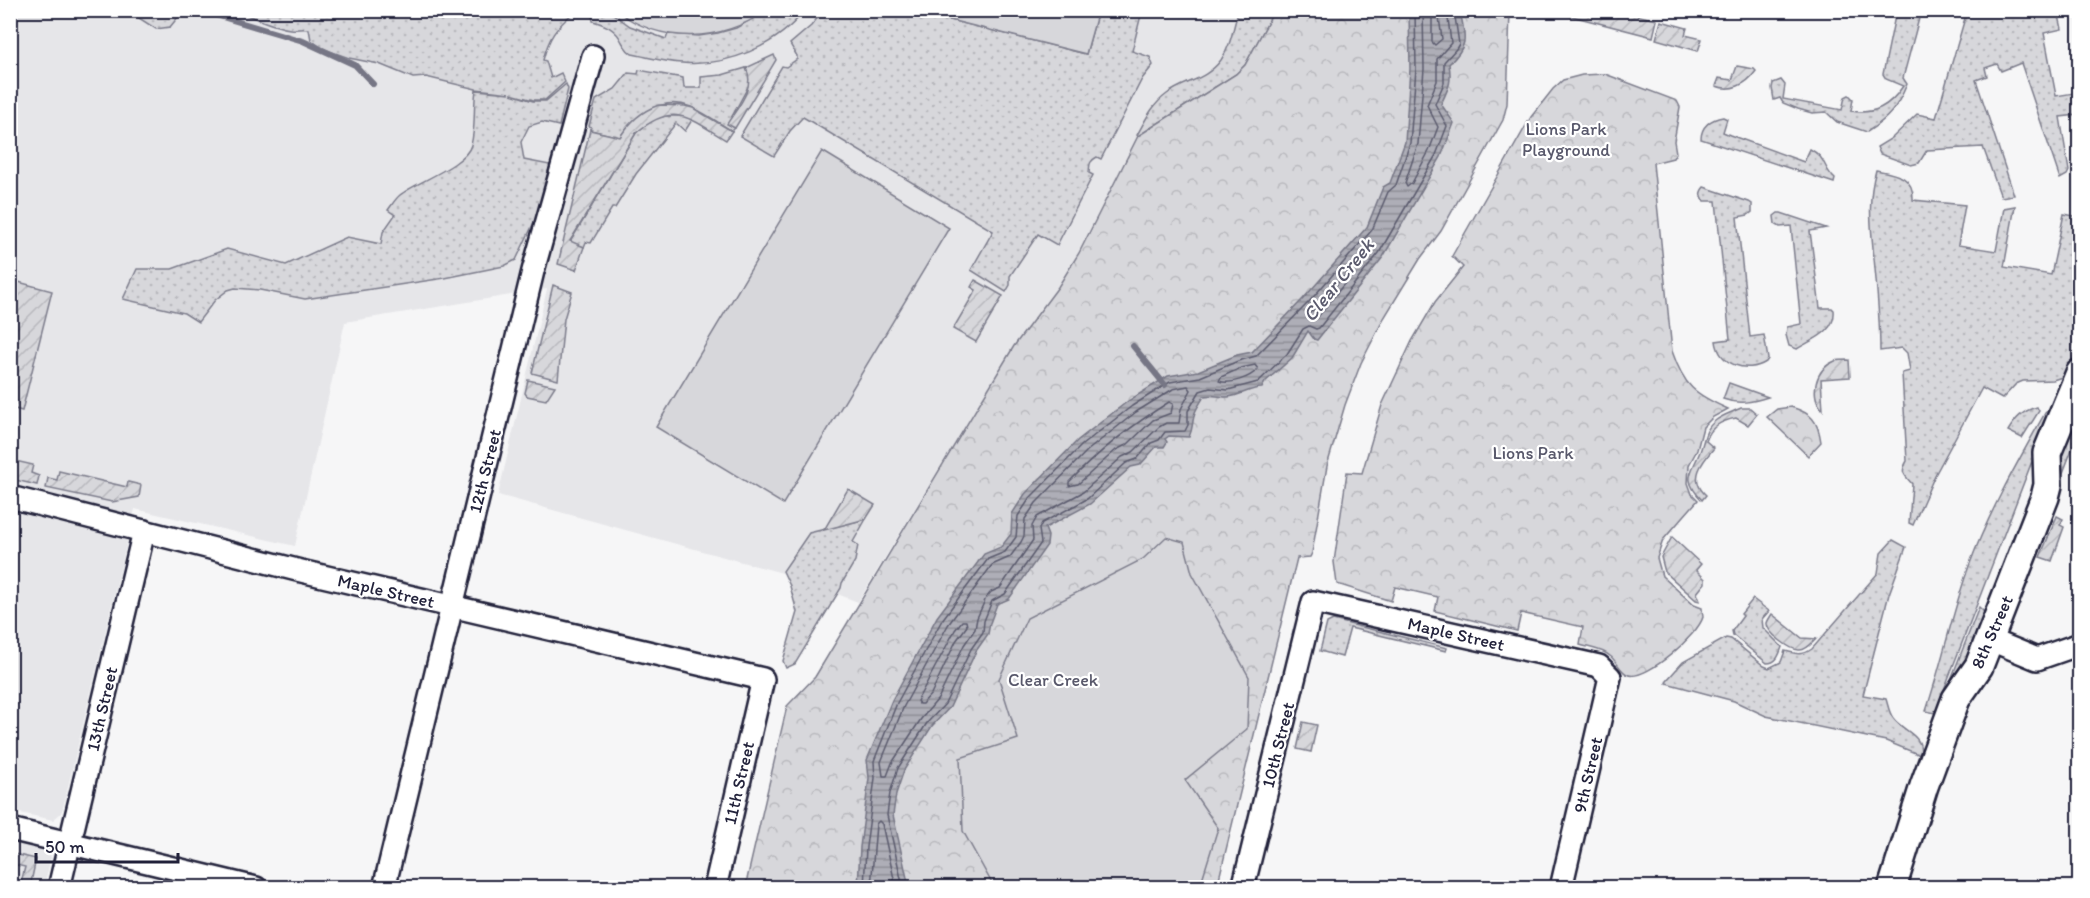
<svg xmlns="http://www.w3.org/2000/svg" width="2090" height="898" viewBox="0 0 2090 898" font-family="Itim,sans-serif">
<style>
.built{fill:#e6e6e9}
.grass{fill:url(#grass-dots);stroke:#7c7c8b;stroke-width:1.5}
.park{fill:url(#park-crowns);stroke:#7c7c8b;stroke-width:1.5}
.garden{fill:url(#garden-furrows);stroke:#7c7c8b;stroke-width:1.5}
.pitch{fill:#d7d7db;stroke:#7c7c8b;stroke-width:1.5}
.water{fill:url(#water-rules);stroke:#767685;stroke-width:1.5}
.lines{fill:none;stroke-linecap:round;stroke-linejoin:round}
.shore{stroke:#5a5a6d;stroke-width:1.5}
.stream{stroke:#767685;stroke-width:6}
.minor-casing{stroke:#22223b;stroke-width:26}
.tertiary-casing{stroke:#22223b;stroke-width:32}
.minor{stroke:#fff;stroke-width:21}
.tertiary{stroke:#fff;stroke-width:27}
.labels{text-anchor:middle;stroke-width:4.5;stroke-linejoin:round;paint-order:stroke}
.park-label{font-size:18px;fill:#58586b;stroke:#fff}
.street-label{font-size:18px;fill:#22223b;stroke:#fff}
.water-label{font-size:20px;font-style:italic;fill:#5a5a6d;stroke:#fff}
</style>
<defs>
<pattern id="grass-dots" width="8" height="8" patternUnits="userSpaceOnUse" patternTransform="scale(1.5)"><rect width="8" height="8" fill="#d7d7db"/><path d="M2 2h.1M6 6h.1" fill="none" stroke="#b8b8bd" stroke-width="1.8" stroke-linecap="round"/></pattern>
<pattern id="park-crowns" width="20" height="18" patternUnits="userSpaceOnUse" patternTransform="scale(1.5)"><rect width="20" height="18" fill="#d7d7db"/><path d="M2 6a3 3 0 1 1 6 0M12 15a3 3 0 1 1 6 0" fill="none" stroke="#b8b8bd"/></pattern>
<pattern id="garden-furrows" width="10" height="10" patternUnits="userSpaceOnUse" patternTransform="scale(1.5)"><rect width="10" height="10" fill="#d7d7db"/><path d="M-1 1l2-2M0 10L10 0M9 11l2-2" fill="none" stroke="#b8b8bd"/></pattern>
<pattern id="water-rules" width="6" height="5" patternUnits="userSpaceOnUse" patternTransform="scale(1.5)"><rect width="6" height="5" fill="#aeaeb7"/><path d="M0 2.5h6" fill="none" stroke="#8d8d96"/></pattern>
</defs>
<rect width="100%" height="100%" fill="#f6f6f7"/>
<filter id="ink" filterUnits="userSpaceOnUse"><feTurbulence type="fractalNoise" baseFrequency=".0167" numOctaves="2"/><feDisplacementMap in="SourceGraphic" scale="12" xChannelSelector="R" yChannelSelector="G"/><feConvolveMatrix kernelMatrix="1 2 1 2 8 2 1 2 1" color-interpolation-filters="sRGB"/></filter>
<g filter="url(#ink)">
<g class="built">
<path d="M11 11H1274L1203 96 1138 136 1079 253 1058 287 1014 346 858 602 786 574 498 495 547 289 345 322 295 546 135 509 63 808 61 813 53 820 11 811Z"/>
<path d="M11 841 49 851 51 858 44 887 11 888Z"/>
</g>
<g class="grass">
<path d="M128 11H183L170 27 156 29Z"/>
<path d="M234 11H572L573 13C555 29 549 37 543 60L546 61 551 78 561 73 565 82 545 100H533L511 94 533 101H546L566 84 568 89 559 126 542 122 529 126 521 142 524 160 550 165 537 216 516 260 504 266 445 278 305 299 260 290 235 288 228 290 215 300 198 322 184 313 123 299 137 269H172L227 249 286 265 347 237 381 244 383 232 395 215 388 210C392 205 395 199 400 195 416 182 466 165 471 145 476 127 473 109 476 90L510 93 476 89 426 77 413 78 379 64 349 58 324 49 311 40 309 29C302 28 295 30 290 29 270 26 253 16 234 11Z"/>
<path d="M591 11H609L630 26 666 39 668 34 699 36 718 33 736 28 766 11H804C777 46 727 67 682 63 665 62 648 57 632 54 626 50 626 48 622 42 616 29 606 25 593 21Z"/>
<path d="M823 11H914L1086 54 1098 11H1142L1132 51 1150 57 1153 65 1142 79 1101 159 1097 157C1088 162 1090 165 1089 173L1093 175 1057 245 1038 234 1010 276V285L1006 292 971 270 993 231 803 117 790 131 774 156 740 136 782 66 786 67 797 59V56L790 44 811 26Z"/>
<path d="M1254 11H1274L1245 65 1236 74 1138 136 1137 135C1146 119 1152 105 1167 94 1186 80 1205 81 1221 60 1231 46 1233 28 1238 12L1252 15Z"/>
<path d="M1896 11H1921L1903 78 1907 84C1897 108 1889 118 1867 132L1837 122 1826 112 1812 113 1798 109 1783 103 1780 98 1774 100 1772 88 1773 83 1781 80 1785 85 1783 99 1842 110 1845 97 1849 95 1853 99 1851 111C1874 115 1890 106 1903 86L1886 79 1883 74Z"/>
<path d="M1967 11H2058L2062 29 2044 33 2056 96 2074 93 2077 115 2060 117 2069 171 2067 175 2060 179 2021 63 2001 71 1997 64 1985 68 1987 76 1976 80 2014 195 2001 197 1983 147 1927 150 1919 163 1911 165 1880 154 1877 147 1892 138 1917 114 1936 118Z"/>
<path d="M746 68 750 76V83L728 124 735 128 732 131C719 123 705 113 691 107 662 96 635 114 620 137L590 130 591 127 589 126 596 100 615 89 628 73 638 74 639 70 683 78 684 88H701V77L722 75Z"/>
<path d="M665 116H684L692 120 685 131 676 123 636 174 615 208H612L591 243 586 242 584 247 570 242 636 133 651 120Z"/>
<path d="M1723 117 1727 119 1723 132 1730 135 1804 162 1810 149C1827 158 1822 167 1835 179L1834 183 1701 139C1701 126 1711 119 1723 117Z"/>
<path d="M1876 170C1896 174 1914 176 1913 200L1965 205 1958 245 1996 251 2004 208 2015 206 2004 267 2051 275 2064 214 2079 217V344L2068 371 2062 377 2053 380 2023 381 2016 384 2002 399 1982 388 1935 475 1913 525 1909 523 1912 484C1904 474 1900 473 1907 461L1902 373 1910 371 1907 353 1902 348 1880 351C1880 319 1877 289 1874 258 1871 226 1867 202 1876 170Z"/>
<path d="M1704 187 1749 202 1752 204V212L1748 215 1737 217 1750 337 1764 335 1768 359 1766 362C1747 374 1719 365 1716 341L1730 339 1716 201H1704C1700 196 1699 193 1704 187Z"/>
<path d="M1778 213H1781L1826 228 1810 231 1820 308H1832L1834 310C1836 332 1813 339 1797 349L1789 346 1786 335 1787 327 1801 324 1791 226 1780 227 1775 224 1774 216Z"/>
<path d="M1729 383 1768 397C1752 402 1739 405 1723 399Z"/>
<path d="M2037 407 2039 411 2022 438 2008 431C2016 418 2022 411 2037 407Z"/>
<path d="M2051 408V412L1935 713 1926 711C1942 663 1952 613 1969 566 1989 512 2017 463 2045 413Z"/>
<path d="M2070 418 2079 422V431L2058 486 2057 454Z"/>
<path d="M866 519 853 542 858 545 855 561 842 583 841 588 795 664 786 668 783 661 797 612 790 586 783 571 809 533Z"/>
<path d="M1893 540 1906 547 1889 594 1863 695 1886 699C1888 705 1889 713 1893 718 1902 731 1925 735 1920 755L1886 741 1766 716 1734 701 1666 683 1667 680 1683 662 1726 638 1731 639 1764 666 1769 668 1781 662 1785 651C1796 654 1802 656 1812 649L1878 573 1881 553Z"/>
<path d="M1753 599 1769 611 1762 619 1763 628 1782 647C1779 655 1777 663 1767 663L1733 635 1732 631 1743 616 1741 614Z"/>
<path d="M1979 607 1989 617 1972 661 1945 695Z"/>
<path d="M1333 620 1447 648 1446 651 1350 628 1342 657 1320 651 1327 623Z"/>
</g>
<g class="park">
<path d="M1274 11H1510L1507 104 1503 120 1441 231 1420 259 1384 318 1361 363 1345 405 1327 466 1312 553 1310 557 1297 558 1217 887 745 888 787 706 815 677 1014 346 1058 287 1079 253 1138 136 1236 74 1245 65Z"/>
<path d="M1605 74 1677 101 1680 107 1674 141 1676 153 1673 158 1653 163 1672 351C1684 386 1694 394 1728 409L1713 417 1703 427 1697 450 1689 465 1688 483 1692 494 1698 500 1663 540 1657 558 1662 576 1694 605 1702 608C1702 611 1703 614 1703 617 1698 635 1647 680 1629 675 1621 673 1617 661 1610 656 1602 649 1589 648 1580 645L1583 627 1521 613 1517 631 1435 611 1438 597 1395 587 1391 601 1337 584 1334 562 1347 472 1362 473 1382 405 1412 341 1435 302 1463 267 1452 256 1531 117 1553 89 1563 80 1582 75Z"/>
<path d="M1791 407C1811 413 1818 420 1821 442L1808 456 1767 417 1777 409Z"/>
</g>
<g class="garden">
<path d="M1552 11H1619L1657 20 1653 37Z"/>
<path d="M1661 21 1687 28 1685 35 1702 39 1698 51 1656 39Z"/>
<path d="M774 55 776 60 735 128 727 124C737 108 756 88 746 68Z"/>
<path d="M1737 66 1754 69 1756 71C1746 85 1731 92 1716 86L1719 78 1732 80Z"/>
<path d="M659 105 685 106 693 108 732 131 726 140C689 118 674 101 636 133L570 241 584 247 576 270 558 264 590 130 620 137C630 122 641 111 659 105Z"/>
<path d="M11 280 52 291 22 411 11 408V317L18 291 11 289Z"/>
<path d="M975 280 1003 296 976 342 953 329 976 290 971 287Z"/>
<path d="M553 285 572 292 564 319 558 380 532 373Z"/>
<path d="M1849 360 1850 377 1821 379 1823 410C1809 395 1815 369 1835 361 1839 360 1845 360 1849 360Z"/>
<path d="M528 380 555 386 546 400 527 396 525 393Z"/>
<path d="M1741 408H1750L1757 414 1748 425 1736 418C1721 421 1711 426 1706 441L1714 448C1702 462 1688 479 1706 495L1702 500C1680 477 1693 472 1701 449 1705 437 1705 429 1715 421 1722 415 1733 412 1741 408Z"/>
<path d="M11 460 33 465 31 473 39 476 37 485 11 479Z"/>
<path d="M59 471 127 487 128 482 141 485 139 497 112 502 46 488 48 478 57 480Z"/>
<path d="M848 489 875 505 866 519 824 530Z"/>
<path d="M2057 516 2063 519 2060 525 2064 527 2052 561 2040 557Z"/>
<path d="M1672 537 1701 564 1696 570 1705 579V583L1697 593 1700 601 1696 600 1665 572 1661 557Z"/>
<path d="M1772 614 1802 638 1816 639C1812 643 1807 650 1800 650 1791 651 1766 632 1767 623 1768 620 1770 617 1772 614Z"/>
<path d="M1303 722 1317 725 1311 752 1297 749Z"/>
<path d="M14 854 36 859 30 887H20L25 867 12 864Z"/>
</g>
<g class="pitch">
<path d="M617 11H766C720 42 662 45 617 11Z"/>
<path d="M914 11H1098L1086 54Z"/>
<path d="M822 151 949 228 783 504 656 427Z"/>
<path d="M1166 537 1184 542 1192 573 1249 677 1247 729 1185 780 1218 828 1200 886 1197 888 994 887 963 831 960 758 1018 739 999 679 1027 618 1143 559Z"/>
</g>
<path class="water" d="M1409 11H1460C1465 37 1470 44 1449 64 1452 82 1449 87 1441 104L1454 123 1441 157 1383 257 1317 340 1314 339 1308 331 1292 358 1265 382 1262 388C1250 388 1240 396 1228 397 1220 397 1212 394 1204 396 1201 403 1195 409 1194 416 1192 424 1193 428 1189 437L1169 436 1165 439 1167 442 1164 447H1156L1140 465 1131 467 1090 504 1045 528 1048 536 1047 545 1009 599 997 604 990 623 988 634 976 651 950 707 932 726 904 770 896 794 893 815 909 887H858L860 847 869 778 867 760 892 700 937 617 984 554 1001 547 1011 534 1012 514 1025 494 1078 440 1128 401 1168 376 1198 371 1237 355 1252 352 1303 299 1367 227 1383 187 1390 183 1405 142 1410 69Z"/>
<g class="lines">
<g class="shore">
<path d="M1423 10 1424 69 1418 144 1405 183 1407 187 1412 183 1429 151 1438 127 1427 105 1437 81V59L1451 43 1447 10"/>
<path d="M1432 10V42L1435 45 1442 39 1438 10"/>
<path d="M1350 270 1352 274 1317 318H1309V314Z"/>
<path d="M1255 365 1258 369C1250 378 1230 385 1219 381L1221 377 1241 368Z"/>
<path d="M1188 386 1191 390 1181 409 1179 423H1166L1159 427 1133 452 1122 457 1083 492 1037 517 1032 526 1033 540 1000 588 991 592 986 598 977 618 975 629 964 645 938 699 921 719 892 763 887 776H883L881 762 904 706 948 625 992 565 1010 557 1021 542 1024 536 1025 519 1036 503 1087 451 1136 412 1173 389Z"/>
<path d="M1169 402 1173 404 1171 413 1153 420 1128 444 1116 450 1078 484 1069 486V482C1099 451 1132 425 1169 402Z"/>
<path d="M962 621H966L967 626 956 641 931 694 922 704H919L917 701 955 630Z"/>
<path d="M864 888 866 847 875 778 874 761 897 703 942 620 988 559 1005 552 1016 537 1018 516 1030 498 1082 445 1132 406 1170 382 1200 377 1238 361 1256 356 1308 303 1372 230 1388 192 1396 185 1410 143 1416 69 1415 10"/>
<path d="M871 888 876 824 879 821 882 824 896 888"/>
<path d="M903 888 887 815 890 793 898 768 927 723 945 704 971 649 983 632 984 621 992 601 1005 594 1041 543 1039 529 1042 523 1087 499 1126 463 1137 459 1151 443 1159 440 1165 432 1185 431 1188 425V411L1200 391 1210 388 1228 390 1258 382 1287 354 1303 329 1309 326 1316 329 1319 328 1379 253 1436 155 1447 126 1435 104 1444 83V62L1456 49 1459 44 1454 10"/>
</g>
<g class="stream">
<path d="M199 10 303 41 355 65 373 84"/>
<path d="M1133 346 1165 385"/>
</g>
<defs>
<g id="minor">
<path d="M10 497 297 570 763 679 715 888"/>
<path d="M1991 640 2037 659 2080 644"/>
<path d="M10 829 256 888"/>
<path d="M59 888 144 531"/>
<path d="M384 888 533 271 593 56"/>
<path d="M1243 888 1313 602 1599 666 1610 677 1561 888"/>
</g>
<path id="tertiary" d="M1892 888 1924 786 1956 699 1979 666 2045 497 2048 485 2047 453 2080 373"/>
</defs>
<use href="#minor" class="minor-casing"/>
<use href="#tertiary" class="tertiary-casing"/>
<use href="#minor" class="minor"/>
<use href="#tertiary" class="tertiary"/>
</g>
</g>
<g class="labels">
<g class="park-label">
<text x="1566" y="135">Lions Park<tspan x="1566" dy="21">Playground</tspan></text>
<text x="1533" y="459">Lions Park</text>
<text x="1053" y="686">Clear Creek</text>
</g>
<g class="street-label">
<text transform="translate(485 471) rotate(-76)" y="6">12th Street</text>
<text transform="translate(386 591) rotate(13)" y="6">Maple Street</text>
<text transform="translate(1992 632) rotate(-66)" y="6">8th Street</text>
<text transform="translate(1456 634) rotate(13)" y="6">Maple Street</text>
<text transform="translate(102 709) rotate(-77)" y="6">13th Street</text>
<text transform="translate(1278 745) rotate(-76)" y="6">10th Street</text>
<text transform="translate(1588 775) rotate(-77)" y="6">9th Street</text>
<text transform="translate(739 783) rotate(-77)" y="6">11th Street</text>
</g>
<g class="water-label">
<text transform="translate(1338 280) rotate(-51)" y="7">Clear Creek</text>
</g>
</g>
<rect width="2090" height="898" fill="none" stroke="#fff" stroke-width="36"/>
<rect x="18" y="18" width="2054" height="862" fill="none" stroke="#22223b" stroke-width="2" filter="url(#ink)"/>
<path d="M36 853v9h142v-9" fill="none" stroke="#22223b" stroke-width="3"/>
<text x="45" y="853" font-size="18" fill="#22223b" stroke="#ffffff" stroke-width="4.5" paint-order="stroke">50 m</text>
</svg>
